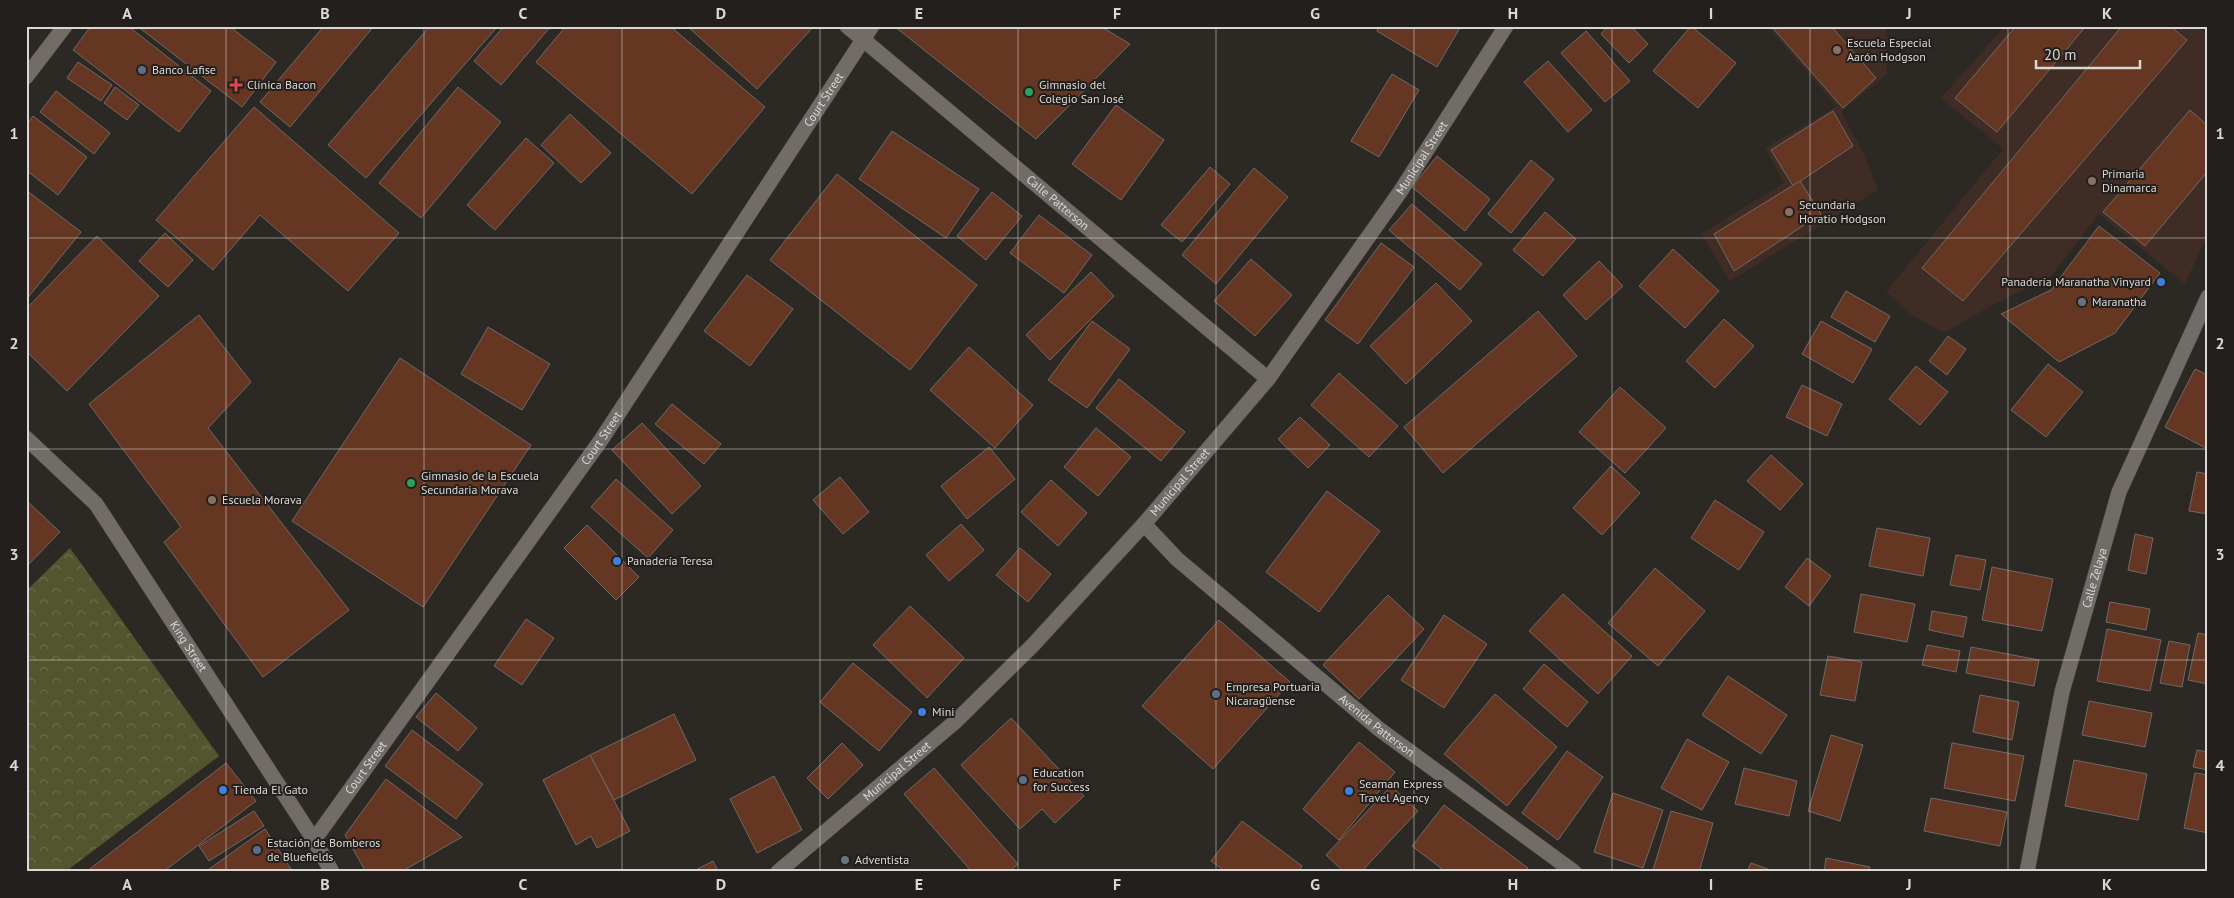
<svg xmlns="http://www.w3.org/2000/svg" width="2234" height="898" viewBox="0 0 2234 898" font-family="'PT Sans',sans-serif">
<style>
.education{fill:#3e2c25}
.forest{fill:url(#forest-crowns)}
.building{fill:#653622;stroke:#6f6967}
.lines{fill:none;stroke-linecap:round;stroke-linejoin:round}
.minor-casing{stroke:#484542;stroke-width:16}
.minor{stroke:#716c68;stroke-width:15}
.grid{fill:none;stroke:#dad8d6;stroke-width:1;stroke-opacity:0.55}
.education-dot{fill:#8d6e63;stroke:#231f1c;stroke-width:2}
.service-dot{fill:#5c6f8a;stroke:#231f1c;stroke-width:2}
.health-dot{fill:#e0444e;stroke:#231f1c;stroke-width:2}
.leisure-dot{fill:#2e9e5b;stroke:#231f1c;stroke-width:2}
.shop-dot{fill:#3f7fe0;stroke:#231f1c;stroke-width:2}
.worship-dot{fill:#6b7280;stroke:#231f1c;stroke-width:2}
.labels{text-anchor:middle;stroke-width:4;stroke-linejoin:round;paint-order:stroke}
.poi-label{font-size:12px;fill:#dad8d6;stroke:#231f1c;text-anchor:start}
.street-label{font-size:12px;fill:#dad8d6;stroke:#231f1c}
.neatline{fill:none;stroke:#dad8d6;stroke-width:2}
.grid-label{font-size:16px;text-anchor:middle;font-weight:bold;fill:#dad8d6}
</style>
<defs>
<pattern id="forest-crowns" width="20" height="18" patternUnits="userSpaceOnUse" patternTransform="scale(1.25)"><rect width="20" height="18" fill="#52562e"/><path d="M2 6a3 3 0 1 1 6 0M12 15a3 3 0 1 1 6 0" fill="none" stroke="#6a6e4c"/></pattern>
</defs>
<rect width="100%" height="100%" fill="#2c2925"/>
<g class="education">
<path d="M1767 26H1886L1887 74 1841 112 1863 152 1878 190 1730 281 1701 234 1784 183 1765 148 1837 106Z"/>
<path d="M2005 26H2196L2208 35V233L2185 284 2099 214 2051 276 1991 306 1944 333 1912 315 1886 292 2003 149 1941 98Z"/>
</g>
<path class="forest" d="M70 548 219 756 65 872H26V591Z"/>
<g class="building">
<path d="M91 26H128L211 91 179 132 73 50Z"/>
<path d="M137 26H229L276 62 242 107Z"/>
<path d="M324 26H374L290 127 260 102Z"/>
<path d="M430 26H498L366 178 328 145Z"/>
<path d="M504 26H551L501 85 474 61Z"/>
<path d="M566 26H670L765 107 692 194 536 62Z"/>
<path d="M687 26H814L757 89Z"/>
<path d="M894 26H1100L1130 44 1036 139Z"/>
<path d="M1379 26H1461L1437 67 1377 31Z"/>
<path d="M1608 26H1631L1648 44 1629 63 1601 34Z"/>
<path d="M1691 26 1736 63 1698 108 1653 71Z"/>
<path d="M1771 26H1831L1876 78 1843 108Z"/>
<path d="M2016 26H2086L1997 132 1955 98Z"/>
<path d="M2122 26H2170L2187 40 1963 301 1922 268Z"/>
<path d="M1586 31 1630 81 1605 102 1561 53Z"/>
<path d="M1548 61 1592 110 1568 132 1524 82Z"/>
<path d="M78 62 112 85 101 101 67 78Z"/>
<path d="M1392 74 1419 90 1379 157 1351 141Z"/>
<path d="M115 87 139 105 127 120 104 103Z"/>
<path d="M458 87 501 122 421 218 379 183Z"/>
<path d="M56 91 110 133 94 154 40 112Z"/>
<path d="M1116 105 1164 140 1121 200 1072 164Z"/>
<path d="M254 107 399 233 348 291 260 215 213 270 156 220Z"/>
<path d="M2190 110 2208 126V171L2145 246 2103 212Z"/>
<path d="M1833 111 1853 146 1793 186 1771 150Z"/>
<path d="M570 114 611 153 581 183 541 145Z"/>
<path d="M33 116 87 157 58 195 26 170V125Z"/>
<path d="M892 131 979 189 946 238 859 179Z"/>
<path d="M526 138 554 163 495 230 467 205Z"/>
<path d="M1437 156 1490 199 1465 231 1412 187Z"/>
<path d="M1531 160 1554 179 1511 233 1488 214Z"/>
<path d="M1210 167 1230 184 1182 242 1161 225Z"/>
<path d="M1254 168 1288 197 1216 284 1182 255Z"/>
<path d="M837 174 977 285 910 370 770 260Z"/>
<path d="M1800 181 1821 214 1734 271 1714 234Z"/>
<path d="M26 190 81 232 26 300Z"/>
<path d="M992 192 1022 216 986 260 957 236Z"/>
<path d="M1412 204 1482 264 1460 290 1389 230Z"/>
<path d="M1545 212 1576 239 1543 276 1513 250Z"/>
<path d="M1039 215 1092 255 1064 293 1010 253Z"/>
<path d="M2099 226 2160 273 2115 333 2059 362 2001 314 2051 290Z"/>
<path d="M165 233 193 260 168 287 139 261Z"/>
<path d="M97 236 159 296 67 391 26 351V309Z"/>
<path d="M1381 243 1414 267 1358 344 1325 320Z"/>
<path d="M1673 249 1719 291 1685 328 1639 286Z"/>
<path d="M1251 259 1292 295 1255 336 1214 301Z"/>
<path d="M1599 261 1623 286 1586 320 1563 295Z"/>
<path d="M1091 272 1114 296 1050 360 1026 335Z"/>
<path d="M747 275 793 309 750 366 704 331Z"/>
<path d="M1436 283 1472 321 1406 384 1370 346Z"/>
<path d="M1846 291 1890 316 1875 342 1831 317Z"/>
<path d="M1538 311 1577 356 1443 473 1404 427Z"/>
<path d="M199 315 251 382 208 428 349 610 263 677 164 542 181 527 89 404Z"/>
<path d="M1724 319 1754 346 1715 388 1686 361Z"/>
<path d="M1092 321 1130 349 1087 408 1048 380Z"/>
<path d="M1821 321 1872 349 1853 383 1802 354Z"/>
<path d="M488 327 550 364 522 410 461 374Z"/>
<path d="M1948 336 1966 349 1947 375 1929 361Z"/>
<path d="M969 347 1033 405 995 448 930 390Z"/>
<path d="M400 358 531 445 423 607 292 521Z"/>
<path d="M2048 364 2083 392 2046 437 2011 410Z"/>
<path d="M1916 366 1948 392 1920 425 1889 399Z"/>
<path d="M2195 369 2208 375V449L2165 427Z"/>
<path d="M1339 373 1398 426 1369 457 1311 405Z"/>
<path d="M1119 379 1185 432 1161 461 1096 408Z"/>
<path d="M1802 385 1842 404 1827 436 1786 417Z"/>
<path d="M1620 387 1666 428 1625 473 1579 432Z"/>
<path d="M672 404 721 444 704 464 655 424Z"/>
<path d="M1300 417 1330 445 1308 468 1278 439Z"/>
<path d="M642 423 701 486 672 514 612 450Z"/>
<path d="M1096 428 1131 457 1098 496 1064 467Z"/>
<path d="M989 447 1015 479 967 519 941 486Z"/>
<path d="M1771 455 1803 484 1780 510 1747 481Z"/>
<path d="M1611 466 1640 493 1602 535 1573 508Z"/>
<path d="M2197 472 2208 474V514L2189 511Z"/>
<path d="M840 477 869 512 843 534 813 500Z"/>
<path d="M616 479 673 530 648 558 591 507Z"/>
<path d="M1051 480 1087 513 1058 546 1021 512Z"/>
<path d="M1327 491 1380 531 1319 612 1266 572Z"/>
<path d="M26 500 60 532 26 567Z"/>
<path d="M1715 500 1764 532 1739 570 1691 538Z"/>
<path d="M961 524 984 550 949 581 926 555Z"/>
<path d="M587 525 639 577 616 600 564 548Z"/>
<path d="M1877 528 1930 538 1923 576 1869 566Z"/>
<path d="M2135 534 2153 538 2146 574 2128 570Z"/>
<path d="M1020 548 1051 574 1028 602 996 575Z"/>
<path d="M1956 555 1986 560 1980 590 1950 585Z"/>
<path d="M1807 558 1831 576 1809 606 1785 587Z"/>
<path d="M1992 567 2053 579 2042 631 1982 620Z"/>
<path d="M1655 568 1705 611 1658 666 1608 623Z"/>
<path d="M1563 594 1632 656 1598 694 1529 631Z"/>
<path d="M1861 594 1915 604 1907 642 1854 632Z"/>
<path d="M1388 595 1424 629 1359 699 1323 665Z"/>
<path d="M2110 602 2150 609 2146 630 2106 622Z"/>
<path d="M910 606 964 658 927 698 873 645Z"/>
<path d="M1932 611 1967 617 1963 637 1929 630Z"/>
<path d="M1444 615 1487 644 1444 708 1401 680Z"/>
<path d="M526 619 554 638 522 685 494 666Z"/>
<path d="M1219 620 1290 682 1213 769 1142 706Z"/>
<path d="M2107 629 2161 640 2150 691 2097 681Z"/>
<path d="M2198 633 2208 635V684L2188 680Z"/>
<path d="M2169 641 2190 645 2182 687 2160 683Z"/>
<path d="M1927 645 1960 651 1956 672 1922 665Z"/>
<path d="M1971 647 2039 660 2034 686 1966 673Z"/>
<path d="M1828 656 1862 662 1855 701 1820 695Z"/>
<path d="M853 663 912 712 879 751 820 702Z"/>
<path d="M1544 664 1588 702 1567 727 1523 689Z"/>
<path d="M1728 676 1787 715 1761 754 1702 715Z"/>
<path d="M436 693 477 728 458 751 416 717Z"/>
<path d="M1495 694 1557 747 1507 806 1444 754Z"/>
<path d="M1980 695 2019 702 2012 740 1973 732Z"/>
<path d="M2089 701 2152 713 2145 747 2082 735Z"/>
<path d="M674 714 696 760 614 800 590 755Z"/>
<path d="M1011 718 1084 796 1055 823 1042 809 1020 829 961 765Z"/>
<path d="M412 730 483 784 456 819 385 766Z"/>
<path d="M1831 735 1863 745 1840 821 1808 811Z"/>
<path d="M1687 739 1729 762 1702 810 1661 788Z"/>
<path d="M1359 742 1395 772 1339 840 1303 809Z"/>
<path d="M842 743 863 765 828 799 807 778Z"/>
<path d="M1952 743 2024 756 2015 801 1944 788Z"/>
<path d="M2197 750 2208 752V770L2193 767Z"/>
<path d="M1567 751 1603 777 1558 840 1522 813Z"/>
<path d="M590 755 630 831 597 848 591 836 576 845 543 780Z"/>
<path d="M2074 760 2147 774 2138 820 2065 806Z"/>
<path d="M226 763 256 801 163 872H86Z"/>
<path d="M934 768 1018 864 1009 872H972L904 794Z"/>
<path d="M1744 768 1797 781 1789 816 1735 804Z"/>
<path d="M2195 773 2208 775V833L2184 828Z"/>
<path d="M774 776 802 830 757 853 730 799Z"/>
<path d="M386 779 462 837 401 872H366L345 835Z"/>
<path d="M1391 786 1418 811 1361 872H1344L1326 855Z"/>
<path d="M1613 793 1663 810 1643 868 1594 852Z"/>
<path d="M1931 798 2007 812 2000 846 1924 831Z"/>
<path d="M1444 805 1528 868 1525 872H1446L1412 846Z"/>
<path d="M254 811 264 826 209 861 199 846Z"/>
<path d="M1671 811 1713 823 1699 872 1653 870Z"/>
<path d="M1242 821 1302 866 1298 872H1226L1211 861Z"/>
<path d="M265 829 293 872H205Z"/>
<path d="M1826 858 1870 867 1869 872H1824Z"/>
<path d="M713 861 719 872H692Z"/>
<path d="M1751 863 1776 872H1747Z"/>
</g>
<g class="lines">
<defs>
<g id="minor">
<path id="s1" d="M847 26 1268 379"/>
<path d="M26 77 65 26"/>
<path id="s2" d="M26 438 96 504 314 840 332 872"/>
<path id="s3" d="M1144 524 1177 559 1379 729 1574 872"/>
<path id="s4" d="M314 840 601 440 872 26"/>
<path id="s5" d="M778 872 956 721 1033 645 1144 524 1268 379 1400 192 1506 26"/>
<path id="s6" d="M2027 872 2062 692 2119 492 2208 297"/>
</g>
</defs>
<use href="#minor" class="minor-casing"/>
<use href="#minor" class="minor"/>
</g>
<path class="grid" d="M226 26V872M424 26V872M622 26V872M820 26V872M1018 26V872M1216 26V872M1414 26V872M1612 26V872M1810 26V872M2008 26V872M26 238H2208M26 449H2208M26 660H2208"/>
<g class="education-dot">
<circle cx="1837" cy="50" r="5"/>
<circle cx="2092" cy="181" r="5"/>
<circle cx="1789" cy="212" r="5"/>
<circle cx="212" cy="500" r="5"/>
</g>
<g class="service-dot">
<circle cx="142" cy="70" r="5"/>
<circle cx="1216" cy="694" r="5"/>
<circle cx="1023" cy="780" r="5"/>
<circle cx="257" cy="850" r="5"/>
</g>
<path class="health-dot" d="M233.5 77.5h5v5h5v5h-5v5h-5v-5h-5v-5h5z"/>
<g class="leisure-dot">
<circle cx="1029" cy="92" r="5"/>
<circle cx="411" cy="483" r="5"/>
</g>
<g class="shop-dot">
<circle cx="2161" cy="282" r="5"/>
<circle cx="617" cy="561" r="5"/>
<circle cx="922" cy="712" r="5"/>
<circle cx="223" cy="790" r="5"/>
<circle cx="1349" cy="791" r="5"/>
</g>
<g class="worship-dot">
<circle cx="2082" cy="302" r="5"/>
<circle cx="845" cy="860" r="5"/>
</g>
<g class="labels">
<g class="poi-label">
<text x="1847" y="47">Escuela Especial<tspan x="1847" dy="14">Aarón Hodgson</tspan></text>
<text x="152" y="74">Banco Lafise</text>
<text x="247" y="89">Clínica Bacon</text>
<text x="1039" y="89">Gimnasio del<tspan x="1039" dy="14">Colegio San José</tspan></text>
<text x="2102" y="178">Primaria<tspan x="2102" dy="14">Dinamarca</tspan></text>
<text x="1799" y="209">Secundaria<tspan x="1799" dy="14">Horatio Hodgson</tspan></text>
<text x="2151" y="286" text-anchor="end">Panadería Maranatha Vinyard</text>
<text x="2092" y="306">Maranatha</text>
<text x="421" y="480">Gimnasio de la Escuela<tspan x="421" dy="14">Secundaria Morava</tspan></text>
<text x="222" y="504">Escuela Morava</text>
<text x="627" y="565">Panadería Teresa</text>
<text x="1226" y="691">Empresa Portuaria<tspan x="1226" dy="14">Nicaragüense</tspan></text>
<text x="932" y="716">Mini</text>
<text x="1033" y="777">Education<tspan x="1033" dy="14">for Success</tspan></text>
<text x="1359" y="788">Seaman Express<tspan x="1359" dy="14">Travel Agency</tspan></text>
<text x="233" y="794">Tienda El Gato</text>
<text x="267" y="847">Estación de Bomberos<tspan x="267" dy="14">de Bluefields</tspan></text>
<text x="855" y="864">Adventista</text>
</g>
<g class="street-label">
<text dy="4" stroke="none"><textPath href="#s4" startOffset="899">Court Street</textPath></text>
<text dy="4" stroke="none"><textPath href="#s5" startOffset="966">Municipal Street</textPath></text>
<text dy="4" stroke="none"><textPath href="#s1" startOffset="275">Calle Patterson</textPath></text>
<text dy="4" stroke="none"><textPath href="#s4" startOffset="494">Court Street</textPath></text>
<text dy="4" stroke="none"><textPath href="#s5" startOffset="561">Municipal Street</textPath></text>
<text dy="4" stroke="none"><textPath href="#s6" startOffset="302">Calle Zelaya</textPath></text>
<text dy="4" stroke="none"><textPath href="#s2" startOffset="266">King Street</textPath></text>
<text dy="4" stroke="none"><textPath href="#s3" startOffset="308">Avenida Patterson</textPath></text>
<text dy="4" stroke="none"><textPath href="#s4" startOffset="89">Court Street</textPath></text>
<text dy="4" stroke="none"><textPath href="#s5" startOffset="156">Municipal Street</textPath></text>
</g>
</g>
<rect width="2234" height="898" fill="none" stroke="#231f1c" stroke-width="55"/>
<path d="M2036 60v8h104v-8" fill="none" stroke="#dad8d6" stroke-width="2.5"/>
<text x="2044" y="60" font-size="15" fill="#dad8d6" stroke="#231f1c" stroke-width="4" paint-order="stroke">20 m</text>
<rect x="28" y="28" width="2178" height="842" class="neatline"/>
<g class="grid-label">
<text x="127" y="19">A</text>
<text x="325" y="19">B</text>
<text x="523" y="19">C</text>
<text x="721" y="19">D</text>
<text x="919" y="19">E</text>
<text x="1117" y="19">F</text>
<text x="1315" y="19">G</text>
<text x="1513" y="19">H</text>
<text x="1711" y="19">I</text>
<text x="1909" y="19">J</text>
<text x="2107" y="19">K</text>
<text x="14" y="139">1</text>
<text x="2220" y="139">1</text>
<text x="14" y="349">2</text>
<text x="2220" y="349">2</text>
<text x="14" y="560">3</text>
<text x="2220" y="560">3</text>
<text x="14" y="771">4</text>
<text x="2220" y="771">4</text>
<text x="127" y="890">A</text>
<text x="325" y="890">B</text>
<text x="523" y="890">C</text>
<text x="721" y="890">D</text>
<text x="919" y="890">E</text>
<text x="1117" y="890">F</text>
<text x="1315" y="890">G</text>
<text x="1513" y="890">H</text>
<text x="1711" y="890">I</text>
<text x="1909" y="890">J</text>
<text x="2107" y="890">K</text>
</g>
</svg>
